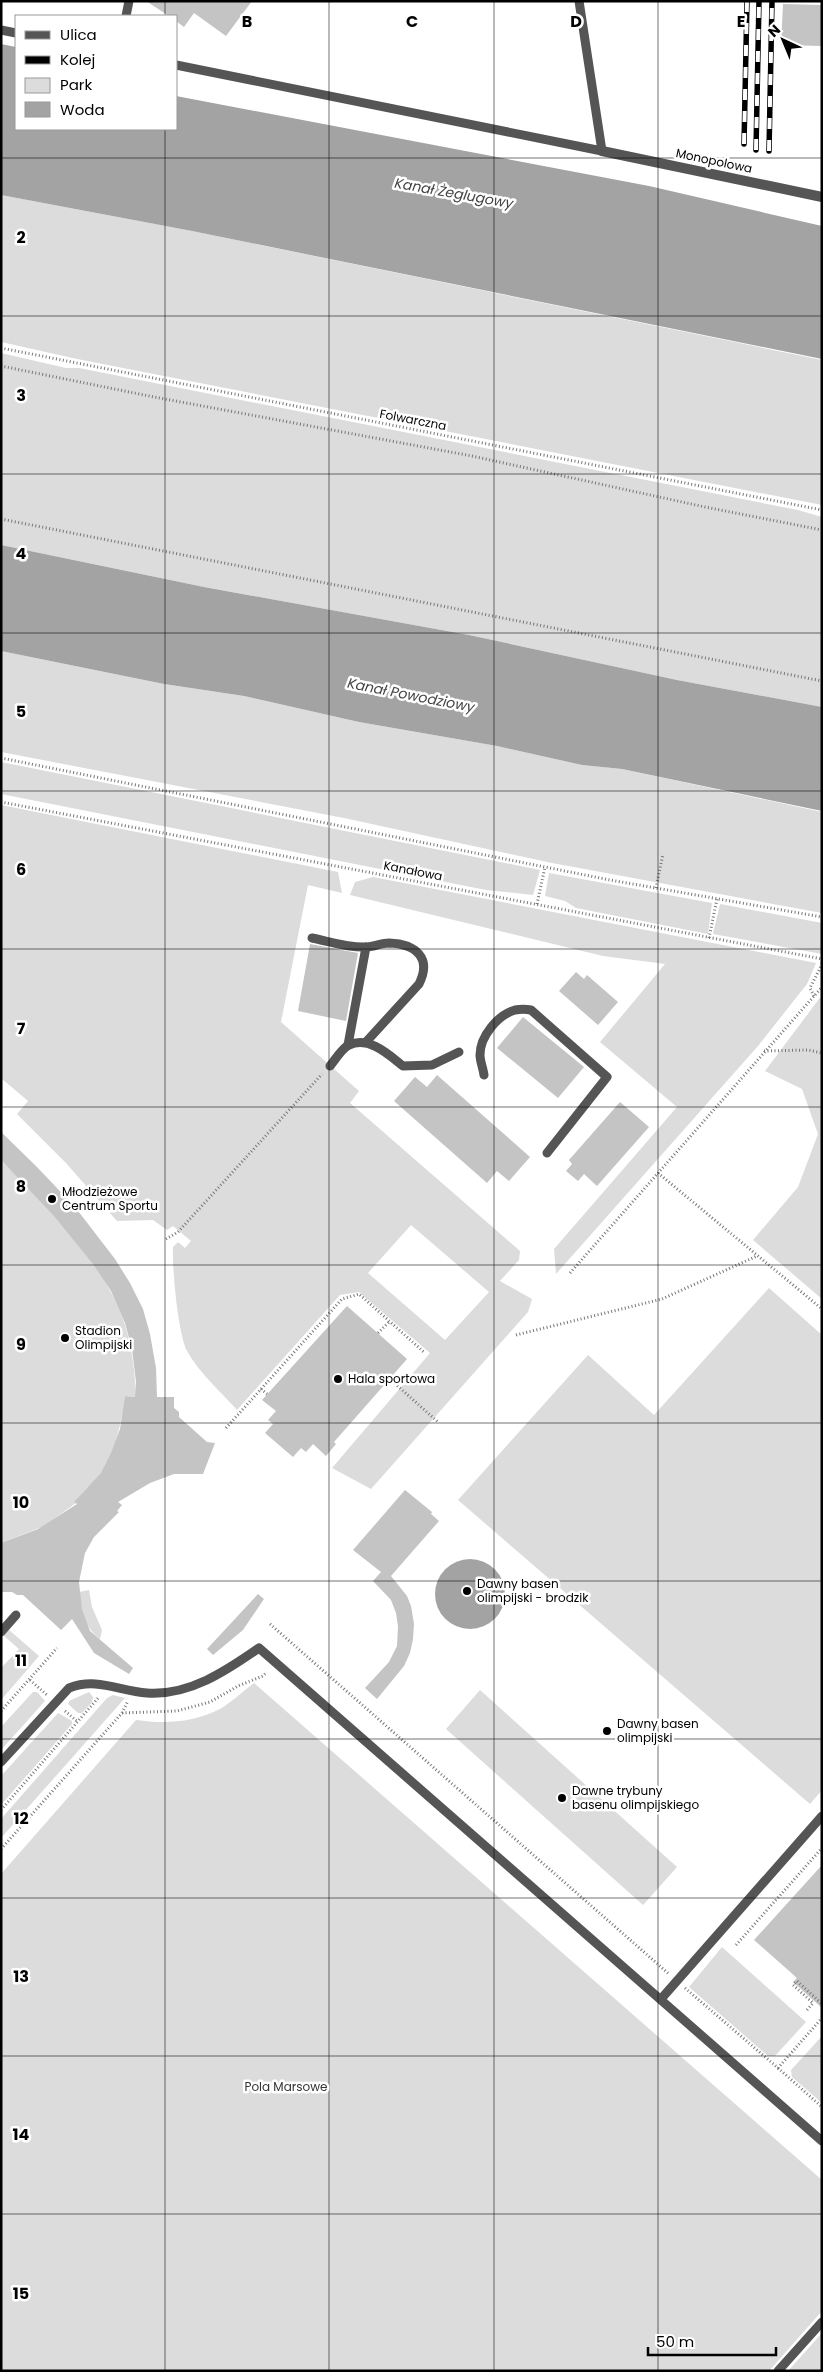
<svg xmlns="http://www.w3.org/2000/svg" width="823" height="2372" viewBox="0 0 823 2372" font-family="Poppins,sans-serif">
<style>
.green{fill:#dcdcdc;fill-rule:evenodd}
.water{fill:#a3a3a3}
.building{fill:#c4c4c4}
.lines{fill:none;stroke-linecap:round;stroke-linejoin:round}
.path{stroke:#777;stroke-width:3;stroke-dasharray:1 2.5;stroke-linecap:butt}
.lane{stroke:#555;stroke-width:9}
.street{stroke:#555;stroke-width:10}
.rail-casing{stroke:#000;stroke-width:5.5}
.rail{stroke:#fff;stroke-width:4;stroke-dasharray:11;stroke-linecap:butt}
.grid{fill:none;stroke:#000;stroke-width:1;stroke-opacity:0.55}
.poi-dot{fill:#000;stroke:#fff;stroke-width:2}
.labels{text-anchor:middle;stroke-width:5;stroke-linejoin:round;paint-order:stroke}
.street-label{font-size:12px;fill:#000;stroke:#fff}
.poi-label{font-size:12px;fill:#000;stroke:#fff;text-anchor:start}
.park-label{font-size:12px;fill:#333;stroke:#fff}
.water-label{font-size:14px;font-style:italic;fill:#444;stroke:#fff}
.grid-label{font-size:16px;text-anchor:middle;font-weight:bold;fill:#000;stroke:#fff;stroke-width:5;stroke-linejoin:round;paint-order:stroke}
</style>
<rect width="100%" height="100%" fill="#fff"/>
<g class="green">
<path d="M1 195 192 231 822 360V505L77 359 1 342Z"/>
<path d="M1 353 66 368H79L798 510 822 517V707L677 680 469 635 204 587 1 545Z"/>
<path d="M1 651 164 684 244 696 359 722 497 746 582 765 622 769 822 812V913L552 863 344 818 1 752Z"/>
<path d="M1 762 540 870 533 895 486 890 1 794Z"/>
<path d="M1 805 338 872 342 893 308 885 281 1022 359 1091 350 1103 520 1251 519 1260 500 1281 532 1299 528 1312 371 1489 332 1468 430 1353 359 1292 340 1295 237 1410C221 1392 199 1373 187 1351 178 1333 172 1269 173 1247L178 1242 185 1248 191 1241 173 1226 167 1230 153 1220 117 1221 65 1162 17 1114 28 1101 1 1078ZM411 1225 489 1292 445 1340 368 1273Z"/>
<path d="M549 873 712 903 708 934 576 908 565 901 545 896Z"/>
<path d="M373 877 816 963 807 984 758 1046 556 1274 554 1249 677 1107 600 1042 665 964 603 956 350 895 355 882Z"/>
<path d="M720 904 822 923V954L713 934Z"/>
<path d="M822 995V1299L753 1240 798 1187 818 1134 802 1089 765 1071Z"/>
<path d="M1 1161C44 1199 108 1269 125 1325 132 1348 135 1372 136 1397L125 1396C123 1416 112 1469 96 1481 89 1485 81 1494 75 1502L76 1503 44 1526 1 1543Z"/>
<path d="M769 1288 822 1335V1790L810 1804 458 1500 588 1355 654 1415Z"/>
<path d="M89 1590 92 1607 102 1630 100 1639C85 1629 81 1608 79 1592Z"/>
<path d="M8 1629 39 1656 1 1700V1668L19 1649 3 1635Z"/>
<path d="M254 1683 822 2180V2311L769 2371H1V1874L136 1720C165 1724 192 1723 220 1709 232 1702 243 1691 254 1683Z"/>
<path d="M480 1690 677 1867 643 1905 446 1729Z"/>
<path d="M33 1692H37L45 1701 1 1750V1727Z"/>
<path d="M89 1692 93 1697 92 1702 82 1713H78L68 1704 69 1701Z"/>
<path d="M113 1695 125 1698 1 1838V1819L107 1698Z"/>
<path d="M58 1713 72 1721V1724L1 1805V1776Z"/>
<path d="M722 1947 806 2022 775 2056H768L689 1987Z"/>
<path d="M822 2036V2103L792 2077 791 2070Z"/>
<path d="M822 2333V2371H788Z"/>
</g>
<g class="water">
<path d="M1 44 16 47V129H176V96L649 186 822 226V359L192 231 1 195Z"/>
<path d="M1 545 204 587 469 635 677 680 822 707V811L622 769 582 765 497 746 359 722 244 696 164 684 1 651Z"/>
<circle cx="470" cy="1594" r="35"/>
</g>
<g class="building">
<path d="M146 1H252L226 36 194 13 184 27 176 21V16H169Z"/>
<path d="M783 4 822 5V46L781 45Z"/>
<path d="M310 944 358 953 346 1021 298 1011Z"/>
<path d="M576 972 584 979 587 975 618 1002 598 1025 559 991Z"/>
<path d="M523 1017 584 1067 558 1098 497 1048Z"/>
<path d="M437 1075 530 1157 509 1181 497 1171 487 1183 394 1101 415 1077 427 1087Z"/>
<path d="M620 1102 649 1127 597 1186 584 1174 578 1181 566 1171 572 1164 569 1160Z"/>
<path d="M1 1132 36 1166 75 1207 115 1259 130 1283 143 1309 150 1334 156 1368 157 1397H174V1408L179 1412V1417L207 1442 215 1443 203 1474H174L150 1483 118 1502 122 1505 117 1511 119 1512 94 1537 85 1553 79 1582 82 1609 90 1631 133 1668 129 1674 94 1653 72 1619 61 1630 23 1595H17L12 1592H1V1543L38 1529 77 1504 74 1502 101 1473 111 1453 120 1429 125 1396 135 1397 136 1382 132 1349 125 1323 111 1291 93 1264 54 1216 1 1160Z"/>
<path d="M347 1306 407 1359 334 1442 336 1444 326 1456 313 1444 306 1452 301 1448 293 1457 265 1433 273 1424 268 1420 276 1411 262 1400Z"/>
<path d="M405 1490 432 1512 431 1514 439 1521 391 1576 407 1596 411 1606 414 1624 413 1639 410 1653 404 1666 377 1699 365 1688 389 1662 397 1646 398 1626 396 1613 391 1600 373 1581 381 1572 353 1550Z"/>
<path d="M258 1594 264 1599 243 1630 213 1655 207 1649Z"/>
<path d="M822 1865V2008L793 1982 797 1978 754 1940Z"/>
</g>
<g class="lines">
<g class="path">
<path d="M1 348 822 510"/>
<path d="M1 366 154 397 472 456 705 507 822 530"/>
<path d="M1 519 822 681"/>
<path d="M1 758 610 880 822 917"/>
<path d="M1 802 822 959"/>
<path d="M656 888 663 854"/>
<path d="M537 904 545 867"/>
<path d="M709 938 717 899"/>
<path d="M814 996 810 988 822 964"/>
<path d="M764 1051 808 1050 822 1053"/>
<path d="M658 1173 822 1309"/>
<path d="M166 1239 178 1232 322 1074"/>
<path d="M570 1273 822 987"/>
<path d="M378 1333 390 1321"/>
<path d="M516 1335 662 1299 757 1256"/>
<path d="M392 1381 438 1422"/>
<path d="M261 1389 267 1394"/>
<path d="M226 1428 342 1299 359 1294 425 1353"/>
<path d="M270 1624 669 1974"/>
<path d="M30 1680 47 1695"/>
<path d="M1 1711 57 1648"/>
<path d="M65 1711 78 1722"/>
<path d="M122 1713 177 1711 210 1702 238 1686 263 1676 267 1672"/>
<path d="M1 1810 99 1697"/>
<path d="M1 1849 122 1713 128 1701"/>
<path d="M736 1945 822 1848"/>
<path d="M685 1988 778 2068 822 2018"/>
<path d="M807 2010 813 2003 793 1985 797 1981 822 2004"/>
<path d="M778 2068 822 2107"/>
</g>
<g class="lane">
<path d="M126 16 129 1"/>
<path d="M1 30 16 33"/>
<path d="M176 65 602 151 579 1"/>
<path d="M312 938C328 941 348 948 366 947 373 947 381 943 389 943 416 944 432 958 419 984L366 1042"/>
<path d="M348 1045 366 947"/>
<path d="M330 1066C335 1060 342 1048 349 1045 369 1036 388 1054 403 1066L432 1065 459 1052"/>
<path d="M484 1075C483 1068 480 1061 480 1055 480 1036 498 1015 515 1010 520 1009 526 1009 531 1010L607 1077 547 1153"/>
<path d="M1 1632 16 1615"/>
<path d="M1 1762 69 1688C97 1677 119 1691 147 1693 189 1696 226 1671 259 1648L822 2141"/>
<path d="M661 1999 822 1816"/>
<path d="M778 2371 822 2322"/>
</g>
<path class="street" d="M602 151 822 197"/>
<defs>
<g id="rail">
<path d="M744 144 747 1"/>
<path d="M756 150 759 1"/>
<path d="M769 151 772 1"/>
</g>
</defs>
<use href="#rail" class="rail-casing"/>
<use href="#rail" class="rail"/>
</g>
<path class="grid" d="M165 1V16M329 1V2371M494 1V2371M658 1V2371M165 129V2371M1 158H822M1 316H822M1 474H822M1 633H822M1 791H822M1 949H822M1 1107H822M1 1265H822M1 1423H822M1 1581H822M1 1739H822M1 1898H822M1 2056H822M1 2214H822"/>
<g class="poi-dot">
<circle cx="52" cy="1199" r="5"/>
<circle cx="65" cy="1338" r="5"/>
<circle cx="338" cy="1379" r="5"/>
<circle cx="467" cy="1591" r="5"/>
<circle cx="607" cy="1731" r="5"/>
<circle cx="562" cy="1798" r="5"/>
</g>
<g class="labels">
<g class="street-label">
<text transform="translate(714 161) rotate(12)" y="4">Monopolowa</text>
<text transform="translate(413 420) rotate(11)" y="4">Folwarczna</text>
<text transform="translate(413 871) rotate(11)" y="4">Kanałowa</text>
</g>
<g class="poi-label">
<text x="62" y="1196">Młodzieżowe<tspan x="62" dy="14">Centrum Sportu</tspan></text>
<text x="75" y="1335">Stadion<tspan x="75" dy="14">Olimpijski</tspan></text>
<text x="348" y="1383">Hala sportowa</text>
<text x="477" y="1588">Dawny basen<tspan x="477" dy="14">olimpijski - brodzik</tspan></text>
<text x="617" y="1728">Dawny basen<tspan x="617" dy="14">olimpijski</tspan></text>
<text x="572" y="1795">Dawne trybuny<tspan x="572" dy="14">basenu olimpijskiego</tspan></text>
</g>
<g class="park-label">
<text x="286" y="2091">Pola Marsowe</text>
</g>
<g class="water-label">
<text transform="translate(454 193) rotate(10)" y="5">Kanał Żeglugowy</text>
<text transform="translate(411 695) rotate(11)" y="5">Kanał Powodziowy</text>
</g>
</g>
<g class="grid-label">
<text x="247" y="27">B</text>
<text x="412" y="27">C</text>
<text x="576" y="27">D</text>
<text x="741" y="27">E</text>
<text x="21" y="243">2</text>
<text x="21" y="401">3</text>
<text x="21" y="559">4</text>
<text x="21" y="717">5</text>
<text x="21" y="875">6</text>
<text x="21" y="1034">7</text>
<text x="21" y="1192">8</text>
<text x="21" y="1350">9</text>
<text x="21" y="1508">10</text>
<text x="21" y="1666">11</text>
<text x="21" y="1824">12</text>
<text x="21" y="1982">13</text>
<text x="21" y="2140">14</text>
<text x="21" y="2299">15</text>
</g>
<rect width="823" height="2372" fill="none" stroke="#000000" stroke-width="5"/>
<rect x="15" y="15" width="162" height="115" fill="#ffffff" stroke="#999999"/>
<rect x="25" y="31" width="25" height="8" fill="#555555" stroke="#999999"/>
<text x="60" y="40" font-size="15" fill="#000000">Ulica</text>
<rect x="25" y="56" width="25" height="8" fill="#000000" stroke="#999999"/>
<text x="60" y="65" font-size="15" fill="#000000">Kolej</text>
<rect x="25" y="78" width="25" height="15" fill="#dcdcdc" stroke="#999999"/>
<text x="60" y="90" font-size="15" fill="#000000">Park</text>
<rect x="25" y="102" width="25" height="15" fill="#a3a3a3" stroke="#999999"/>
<text x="60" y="115" font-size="15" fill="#000000">Woda</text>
<g transform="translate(783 40) rotate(316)" stroke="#ffffff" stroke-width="4" paint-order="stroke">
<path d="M0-4L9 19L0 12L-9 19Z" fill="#000000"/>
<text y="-8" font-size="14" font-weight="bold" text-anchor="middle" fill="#000000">N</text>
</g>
<path d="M648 2347v8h128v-8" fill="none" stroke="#000000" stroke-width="2.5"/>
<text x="656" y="2347" font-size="15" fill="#000000" stroke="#ffffff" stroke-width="4" paint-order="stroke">50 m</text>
</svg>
